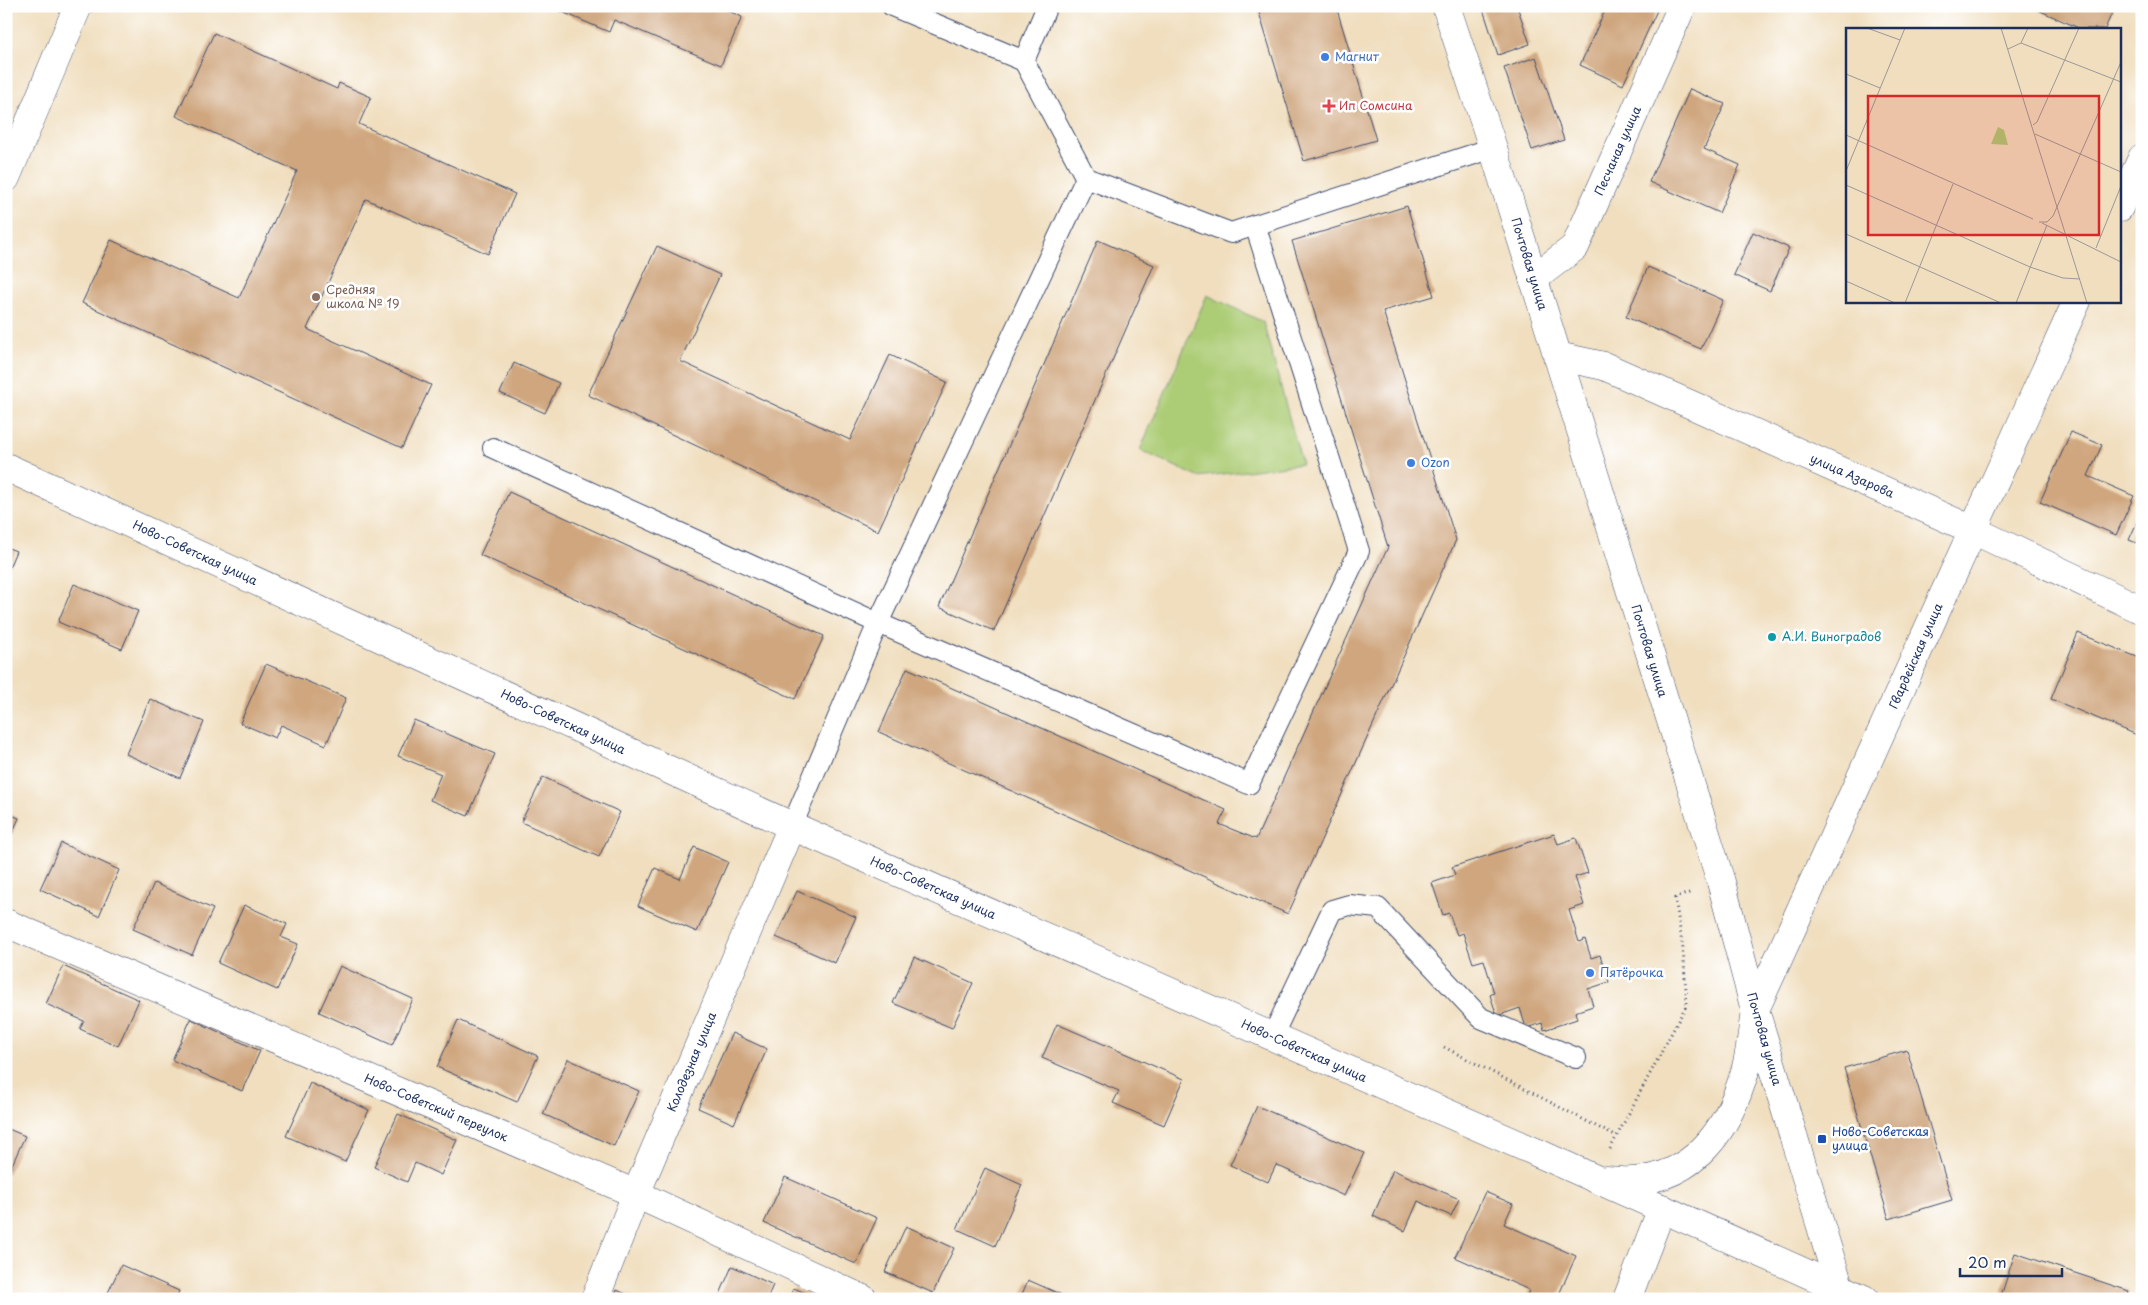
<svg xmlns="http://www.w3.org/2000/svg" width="2148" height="1305" viewBox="0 0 2148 1305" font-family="'Playpen Sans',sans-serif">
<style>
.green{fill:#accc74;stroke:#647e69}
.building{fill:#cfa67e}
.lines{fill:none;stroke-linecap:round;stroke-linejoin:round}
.service-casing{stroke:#3b496c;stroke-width:22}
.minor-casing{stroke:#3b496c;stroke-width:29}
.tertiary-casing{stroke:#3b496c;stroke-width:29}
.secondary-casing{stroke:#3b496c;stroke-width:29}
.path{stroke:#3b496c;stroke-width:3;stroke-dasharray:1 4;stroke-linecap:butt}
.service{stroke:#fff;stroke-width:20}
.minor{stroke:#fff;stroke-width:28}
.tertiary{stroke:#fff;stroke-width:28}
.secondary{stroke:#fff;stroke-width:28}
.shop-dot{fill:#3f7fe0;stroke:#fff;stroke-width:2}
.health-dot{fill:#e0444e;stroke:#fff;stroke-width:2}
.education-dot{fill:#8d6e63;stroke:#fff;stroke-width:2}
.culture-dot{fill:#0f9aa8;stroke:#fff;stroke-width:2}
.transit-dot{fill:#1a4fb4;stroke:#fff;stroke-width:2}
.labels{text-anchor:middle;stroke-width:5;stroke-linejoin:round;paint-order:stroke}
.shop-label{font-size:12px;fill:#366cbe;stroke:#fff;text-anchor:start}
.health-label{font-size:12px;fill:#be3a42;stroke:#fff;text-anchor:start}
.street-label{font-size:12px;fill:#1b2f5e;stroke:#fff}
.education-label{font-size:12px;fill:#785e54;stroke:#fff;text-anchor:start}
.culture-label{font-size:12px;fill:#0d838f;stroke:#fff;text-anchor:start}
.transit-label{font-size:12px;fill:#164399;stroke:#fff;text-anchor:start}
.inset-road{fill:none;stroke:#9b9898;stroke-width:1}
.view{fill:#d62828;fill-opacity:0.15;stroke:#d62828;stroke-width:2.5}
.inset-edge{fill:none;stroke:#1b2f5e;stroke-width:2.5}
</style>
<rect width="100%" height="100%" fill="#fff"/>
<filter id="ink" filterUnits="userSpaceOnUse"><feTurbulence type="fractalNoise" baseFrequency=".02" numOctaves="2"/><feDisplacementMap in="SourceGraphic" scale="10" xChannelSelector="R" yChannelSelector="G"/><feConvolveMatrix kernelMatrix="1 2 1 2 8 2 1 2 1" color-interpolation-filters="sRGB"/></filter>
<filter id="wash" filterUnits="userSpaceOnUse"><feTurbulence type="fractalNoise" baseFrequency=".0096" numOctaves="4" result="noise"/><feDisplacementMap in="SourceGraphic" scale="20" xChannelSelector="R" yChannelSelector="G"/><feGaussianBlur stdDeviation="1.12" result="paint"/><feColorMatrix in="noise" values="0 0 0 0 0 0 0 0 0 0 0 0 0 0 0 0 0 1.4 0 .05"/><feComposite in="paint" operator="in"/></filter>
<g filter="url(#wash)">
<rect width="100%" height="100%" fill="#f0debe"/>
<path class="green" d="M1207 295 1263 322 1302 464 1198 477 1140 450Z"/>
<g id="blocks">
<g class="building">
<path d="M562 6H717L742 17 721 65 614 20 609 32 560 11Z"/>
<path d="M1257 6H1336L1376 140 1304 161Z"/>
<path d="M1482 6H1517L1530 44 1498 55Z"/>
<path d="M1607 6H1659L1623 85 1580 65Z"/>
<path d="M2037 6H2109L2114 8 2105 29H2081L2036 9Z"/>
<path d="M214 33 337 89 339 83 371 97 359 124 515 194 488 254 366 199 307 329 431 385 402 448 82 303 111 240 239 298 297 171 176 116Z"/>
<path d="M1536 57 1564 140 1532 150 1504 68Z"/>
<path d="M1690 89 1725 104 1704 149 1740 165 1719 213 1649 182Z"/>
<path d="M1407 206 1434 296 1383 311 1456 540 1288 914 879 732 907 668 1226 810 1219 824 1256 839 1388 547 1292 241Z"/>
<path d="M1753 232 1789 248 1770 291 1734 275Z"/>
<path d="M1098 240 1154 265 994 631 939 607Z"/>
<path d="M657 246 720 275 680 361 850 440 890 355 947 382 878 531 588 395Z"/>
<path d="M1648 267 1723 300 1701 349 1626 317Z"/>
<path d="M514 363 559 383 545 413 500 393Z"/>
<path d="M2071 432 2102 445 2088 476 2134 496 2116 535 2040 502Z"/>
<path d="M509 492 824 636 795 699 480 555Z"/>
<path d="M2142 511V545L2129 540Z"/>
<path d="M6 547 16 551 6 575Z"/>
<path d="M74 584 138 611 122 649 58 622Z"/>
<path d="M2078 633 2142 659V737L2051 699Z"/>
<path d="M266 664 346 698 326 745 281 725 275 738 240 723Z"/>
<path d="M150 699 204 722 180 778 126 754Z"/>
<path d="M414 720 495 754 468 816 430 800 441 774 398 756Z"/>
<path d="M543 777 620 812 599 857 521 822Z"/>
<path d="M6 813 19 818 6 847Z"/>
<path d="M1554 834 1558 844 1576 838 1588 873 1575 877 1584 905 1569 910 1579 942 1585 939 1591 958 1600 955 1609 982 1588 989 1593 1006 1575 1012 1577 1019 1544 1030 1542 1023 1526 1028 1520 1008 1497 1016 1490 995 1494 993 1484 960 1473 963 1463 933 1457 935 1449 913 1443 915 1432 883 1455 875 1452 867Z"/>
<path d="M61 843 119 870 99 916 40 889Z"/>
<path d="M694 847 728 862 697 932 638 906 655 868 680 879Z"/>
<path d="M154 883 213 909 192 955 133 929Z"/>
<path d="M797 891 856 917 835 963 776 937Z"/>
<path d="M244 905 287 924 281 937 298 944 277 990 218 963Z"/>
<path d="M914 957 973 983 952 1028 893 1003Z"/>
<path d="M63 966 139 1000 118 1046 80 1029 84 1021 46 1004Z"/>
<path d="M340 966 413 999 392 1045 319 1012Z"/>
<path d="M191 1019 260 1051 242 1091 172 1060Z"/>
<path d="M458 1020 538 1056 517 1102 437 1067Z"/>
<path d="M1057 1024 1184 1079 1164 1125 1113 1103 1119 1091 1042 1058Z"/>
<path d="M732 1033 767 1049 734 1124 698 1108Z"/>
<path d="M1907 1050 1952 1200 1889 1219 1844 1068Z"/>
<path d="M568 1059 639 1091 614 1146 543 1114Z"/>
<path d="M310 1083 369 1110 345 1162 286 1136Z"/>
<path d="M1257 1106 1364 1153 1344 1196 1276 1165 1268 1182 1230 1165Z"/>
<path d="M398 1114 457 1140 441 1175 415 1163 407 1182 374 1167Z"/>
<path d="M6 1128 25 1136 8 1174 6 1173Z"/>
<path d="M985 1168 1022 1185 995 1246 957 1229Z"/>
<path d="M1393 1170 1459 1199 1451 1216 1418 1201 1405 1231 1373 1216Z"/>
<path d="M785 1177 877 1218 856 1264 764 1223Z"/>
<path d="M1485 1192 1513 1204 1504 1224 1576 1256 1557 1299H1526L1529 1290 1455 1257Z"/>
<path d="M906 1226 954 1248 933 1293 885 1272Z"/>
<path d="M2015 1253 2129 1291 2126 1299H2000Z"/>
<path d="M121 1265 179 1291 176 1299H105Z"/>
<path d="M732 1266 773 1285 767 1299H718Z"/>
<path d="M1028 1280 1071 1299H1020Z"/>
<path d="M794 1288 819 1299H789Z"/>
<path d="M617 1290 636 1299H614Z"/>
</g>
</g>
</g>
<g filter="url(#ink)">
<use href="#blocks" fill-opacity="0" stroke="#3b496c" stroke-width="1"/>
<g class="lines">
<defs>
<g id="service">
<path d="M892 6 1024 61"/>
<path d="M1047 6 1024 61 1086 178"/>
<path d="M493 448 878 623 1249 784 1359 551 1255 225"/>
<path d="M792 826 878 623 1086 178 1231 233 1493 148"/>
<path d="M1272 1037 1332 910 1349 905 1378 908 1481 1018 1576 1058"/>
</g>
<g id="minor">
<path d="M2119 208 2142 158"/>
<path d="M1533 279 1575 247 1682 6"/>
<path d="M1557 356 1604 366 1973 530 2142 610"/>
<path d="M6 923 636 1194 863 1299"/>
<path d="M1755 1010 2077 301"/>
<path d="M1839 1288 1864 1299"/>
<path d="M595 1299 636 1194 792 826"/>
<path d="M1627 1299 1662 1208"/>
</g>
<g id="tertiary">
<path d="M1538 1153 1839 1288"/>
<path d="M1606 1180C1615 1180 1624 1182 1633 1181 1697 1177 1729 1127 1745 1071 1751 1051 1752 1030 1755 1010"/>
</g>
<g id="secondary">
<path d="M1446 6 1493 148 1721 882 1755 1010 1843 1299"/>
<path d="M6 178 78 6"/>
<path d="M6 467 792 826 1538 1153"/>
</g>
</defs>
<use href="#service" class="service-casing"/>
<use href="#minor" class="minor-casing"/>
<use href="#tertiary" class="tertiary-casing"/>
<use href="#secondary" class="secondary-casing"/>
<g class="path">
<path d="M1444 1047 1617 1137"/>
<path d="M1610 1149 1687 1004 1683 949 1675 898 1692 892"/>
</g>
<use href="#service" class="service"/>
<use href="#minor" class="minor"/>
<use href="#tertiary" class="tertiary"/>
<use href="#secondary" class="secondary"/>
</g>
</g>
<g class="shop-dot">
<circle cx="1325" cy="57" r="5"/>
<circle cx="1411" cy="463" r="5"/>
<circle cx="1590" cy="973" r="5"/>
</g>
<path class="health-dot" d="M1326.5 98.5h5v5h5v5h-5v5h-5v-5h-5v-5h5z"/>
<circle class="education-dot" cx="316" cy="297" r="5"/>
<circle class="culture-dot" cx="1772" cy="637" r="5"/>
<rect class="transit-dot" x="1817" y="1134" width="10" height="10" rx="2.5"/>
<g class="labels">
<g class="shop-label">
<text x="1335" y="61">Магнит</text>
<text x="1421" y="467">Ozon</text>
<text x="1600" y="977">Пятёрочка</text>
</g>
<g class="health-label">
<text x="1339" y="110">Ип Сомсина</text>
</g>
<g class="street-label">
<text transform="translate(1618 151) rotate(-66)" y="4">Песчаная улица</text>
<text transform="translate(1529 264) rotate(73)" y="4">Почтовая улица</text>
<text transform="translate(1852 476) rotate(24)" y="4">улица Азарова</text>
<text transform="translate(195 553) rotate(25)" y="4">Ново-Советская улица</text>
<text transform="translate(1649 651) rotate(73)" y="4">Почтовая улица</text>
<text transform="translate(1916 656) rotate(-66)" y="4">Гвардейская улица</text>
<text transform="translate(563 722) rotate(25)" y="4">Ново-Советская улица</text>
<text transform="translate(933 888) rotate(24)" y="4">Ново-Советская улица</text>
<text transform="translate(1764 1039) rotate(74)" y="4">Почтовая улица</text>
<text transform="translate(1304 1051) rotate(24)" y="4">Ново-Советская улица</text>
<text transform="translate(692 1062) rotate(-67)" y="4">Колодезная улица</text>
<text transform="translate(436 1108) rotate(23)" y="4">Ново-Советский переулок</text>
</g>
<g class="education-label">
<text x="326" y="294">Средняя<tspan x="326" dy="14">школа № 19</tspan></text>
</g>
<g class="culture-label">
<text x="1782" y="641">А.И. Виноградов</text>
</g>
<g class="transit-label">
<text x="1832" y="1136">Ново-Советская<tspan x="1832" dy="14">улица</tspan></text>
</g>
</g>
<g transform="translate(1846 28)">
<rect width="275" height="275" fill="#f0debe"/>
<path d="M152 99 158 102 162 117 145 116Z" fill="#accc74"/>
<path class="inset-road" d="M21 0 54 12M155 0 241 275M175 15 275 54M162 21 175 15 182 0M0 46 34 60M187 97 191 94 233 0M189 106 275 144M0 107 187 191M0 143 59 0M0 157 184 239 217 250 234 251M193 194H201L207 188 275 34M196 195 275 234M0 206 155 275M250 220 275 158M0 253 49 275M59 275 107 156M170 275 201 197"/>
<path class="view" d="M22 68H253V207H22Z"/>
<rect width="275" height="275" class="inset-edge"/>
</g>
<rect width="2148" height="1305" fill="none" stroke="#fff" stroke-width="25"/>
<path d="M1960 1268v8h102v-8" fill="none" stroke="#1b2f5e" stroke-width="2.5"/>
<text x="1968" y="1268" font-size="15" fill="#1b2f5e" stroke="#ffffff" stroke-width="4" paint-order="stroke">20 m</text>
</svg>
